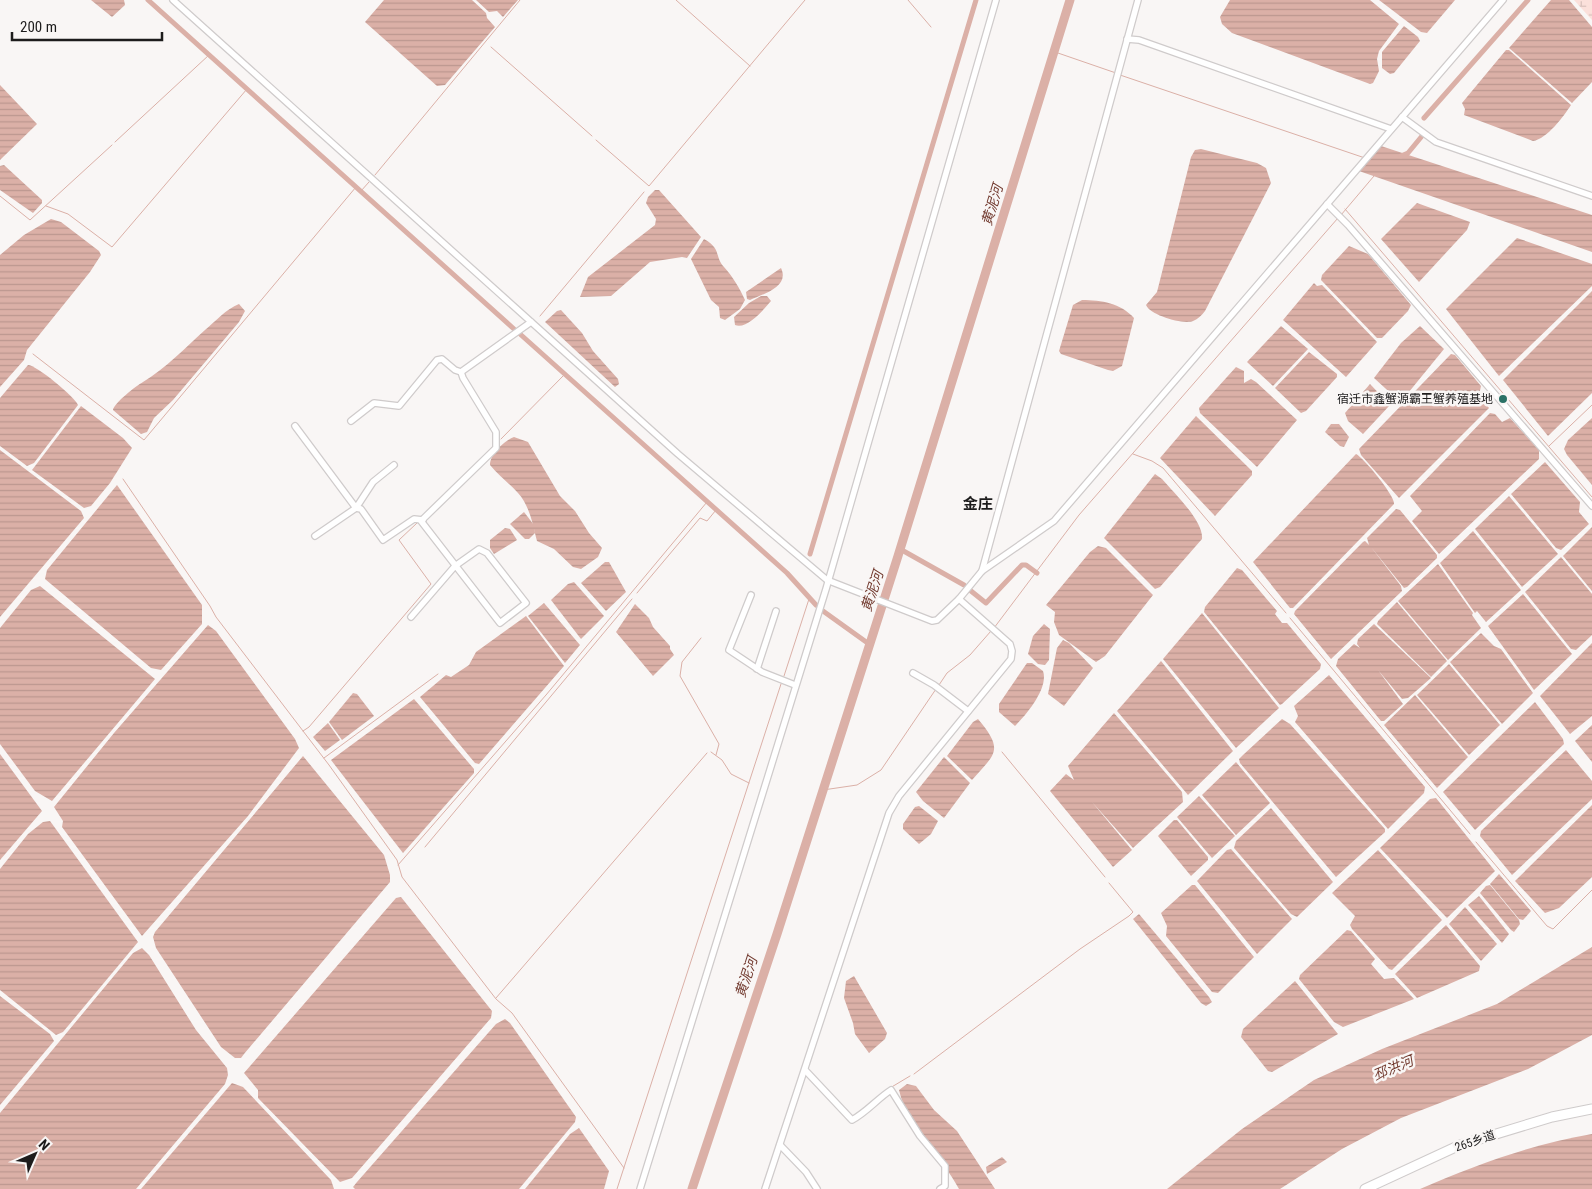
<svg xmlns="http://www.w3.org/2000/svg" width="1592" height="1189" viewBox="0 0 1592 1189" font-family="'Roboto Condensed','Noto Sans SC',sans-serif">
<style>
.wetland{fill:url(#wetland-marsh)}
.water{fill:url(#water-rules)}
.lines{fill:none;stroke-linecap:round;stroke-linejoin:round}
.stream{stroke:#dbb0a7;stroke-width:1}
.canal{stroke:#dbb0a7;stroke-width:5}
.river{stroke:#dbb0a7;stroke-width:9}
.street-casing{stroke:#cfcbcb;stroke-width:8}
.secondary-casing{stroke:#cfcbcb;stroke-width:11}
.street{stroke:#fff;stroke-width:5.5}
.secondary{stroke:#fff;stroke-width:9}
.poi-dot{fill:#2a7166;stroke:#f9f6f5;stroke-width:2}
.labels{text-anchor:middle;stroke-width:5;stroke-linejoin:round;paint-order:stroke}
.poi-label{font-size:12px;fill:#1d1c1c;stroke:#f9f6f5;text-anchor:end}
.street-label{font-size:12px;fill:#1d1c1c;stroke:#f9f6f5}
.water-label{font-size:14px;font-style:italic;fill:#723a2f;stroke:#f9f6f5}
.quarter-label{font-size:15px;font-weight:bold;fill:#1d1c1c;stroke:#f9f6f5}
</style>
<defs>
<pattern id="wetland-marsh" width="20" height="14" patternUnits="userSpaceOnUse" patternTransform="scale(1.25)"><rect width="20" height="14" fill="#fbe0db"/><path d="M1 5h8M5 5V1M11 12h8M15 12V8" fill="none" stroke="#d7c0bb"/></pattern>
<pattern id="water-rules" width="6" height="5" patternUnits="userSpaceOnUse" patternTransform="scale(1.25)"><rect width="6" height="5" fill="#dbb0a7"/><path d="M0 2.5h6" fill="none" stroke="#bc978f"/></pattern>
</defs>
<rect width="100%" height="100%" fill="#f9f6f5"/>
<path class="wetland" d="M1574 0H1592V20Z"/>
<g class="water">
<path d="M91 0H124L125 5 112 17Z"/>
<path d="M384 0H472L486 13 487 18 495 27 445 85 437 86 365 22Z"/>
<path d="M476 0H518L503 17 497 11 489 12Z"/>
<path d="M1230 0H1370L1399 24 1379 51 1377 59 1379 71 1373 83 1370 84 1232 33 1222 24 1220 17Z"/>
<path d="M1379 0H1455L1427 33 1421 32Z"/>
<path d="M1551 0H1569L1592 27V82L1572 103 1509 48Z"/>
<path d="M1404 26 1418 37 1420 41 1394 73 1390 74 1382 68V52Z"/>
<path d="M1506 50H1509L1571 105C1564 116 1547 139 1533 141L1464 115 1465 109 1462 103Z"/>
<path d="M0 85 37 124 0 160Z"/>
<path d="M1381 146 1592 215V252L1359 171Z"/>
<path d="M1201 149 1257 163 1266 168 1271 183 1205 311C1202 315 1198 319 1193 321 1183 325 1150 315 1146 305L1157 292 1191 157 1195 150Z"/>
<path d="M4 165 42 200V203L33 213 0 190V166Z"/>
<path d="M655 190H659L701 237 687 258 682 257 650 262 611 296 580 297 588 277 655 225 656 219 646 203 648 197Z"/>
<path d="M1417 203 1470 222 1467 230 1419 282 1381 239Z"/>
<path d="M51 219 61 222 99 251 101 255 90 272 27 350 24 360 0 387V255L24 235Z"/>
<path d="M1517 238 1592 264V286L1499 376 1446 309Z"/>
<path d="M704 239C722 249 714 256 724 267 733 277 739 287 745 300L740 309 725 320 720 318 719 307 711 300 691 259Z"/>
<path d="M1349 246 1368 254 1411 305 1408 311 1382 338H1377L1321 280 1322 275Z"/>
<path d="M781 268C790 287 763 294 750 300L747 299 746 292Z"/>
<path d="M1314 283 1317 286 1322 285 1377 342 1346 377 1283 320Z"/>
<path d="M1592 291V393L1548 436 1503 380Z"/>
<path d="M761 296H767L771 301C764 309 747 330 735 325L734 317 749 303Z"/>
<path d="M1082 300C1102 300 1120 303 1134 318L1122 366 1113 371 1108 370 1061 354 1059 351 1073 305Z"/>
<path d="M239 304 245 311 239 322 173 400 154 418 147 432 141 434 113 410C114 403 136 386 143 382 166 368 185 348 205 330 216 321 226 309 239 304Z"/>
<path d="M561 310 582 333 593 351 618 379 619 384 615 387 545 322 557 311Z"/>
<path d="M1281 326 1308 349 1273 386 1247 362Z"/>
<path d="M1420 326 1444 349 1404 398 1397 399 1374 378 1401 343Z"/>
<path d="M1309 352 1337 374V377L1306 411 1301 413 1275 388Z"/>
<path d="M1451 354 1455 355 1481 386 1479 395 1489 408 1399 498 1361 455 1359 449Z"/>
<path d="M28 365C36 365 74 396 78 405L34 463 27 466 0 446V398Z"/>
<path d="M1236 367 1244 371V383L1251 379 1256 382 1297 420 1257 467 1200 413 1199 408Z"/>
<path d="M1370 384 1390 405 1363 434 1348 421 1345 413Z"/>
<path d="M81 406 123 438 132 448 110 483 91 506 84 508 32 470Z"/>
<path d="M1490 413 1495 414 1502 422 1510 418 1539 450V459L1439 554 1412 521 1422 511 1410 496Z"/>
<path d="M1196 416 1252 471V475L1215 516 1160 458Z"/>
<path d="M1592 418V485L1567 455 1564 449 1568 440Z"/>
<path d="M1331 424H1339L1349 437 1344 447 1340 446 1325 432Z"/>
<path d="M514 437 528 442 560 496 575 511 589 533 602 548 598 557 581 569 573 567 554 549 537 541C533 526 530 506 518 493 509 483 499 476 490 465 490 454 504 441 514 437Z"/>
<path d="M0 450 81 511 84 518 0 617Z"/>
<path d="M1356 454C1364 458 1395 496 1394 504L1293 608H1290L1253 562Z"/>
<path d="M1545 462 1580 502 1579 512 1589 524 1561 550 1556 548 1511 494Z"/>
<path d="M1155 474 1162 479C1173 492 1204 521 1202 539L1160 587 1155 589 1104 538Z"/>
<path d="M117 485 202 605V624L161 670 151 668 45 579 47 570Z"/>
<path d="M1509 496 1558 554 1522 587 1475 529Z"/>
<path d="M1396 509 1400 510 1437 555V558L1407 587 1404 588 1371 547 1401 586 1402 591 1331 659 1294 614 1295 611 1363 542 1365 541 1369 545 1367 538Z"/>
<path d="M524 512 534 525 535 533 529 539H525L510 524Z"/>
<path d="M1592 527V591L1563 556Z"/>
<path d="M505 528 510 529 517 540 494 554 490 548V540Z"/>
<path d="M1473 531 1521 590 1486 622 1477 611 1475 613 1440 563Z"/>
<path d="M1098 546 1106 548 1153 595 1105 656 1096 662 1059 635 1054 622 1055 612 1046 605 1090 552Z"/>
<path d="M1561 557 1592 594V635L1576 650 1571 649 1525 592Z"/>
<path d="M605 562H609L626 592 606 611 581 583Z"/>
<path d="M1438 564 1473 613 1472 615 1481 628 1448 660 1398 601Z"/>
<path d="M1237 568 1242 570 1277 611 1275 614 1282 623H1287L1321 664 1320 669 1282 704 1280 705 1204 612 1205 607Z"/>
<path d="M574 582 604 616 581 639 551 600 568 584Z"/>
<path d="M40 586 155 679 52 801 35 791 0 744V628L31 590Z"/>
<path d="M1523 594 1572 654 1534 690 1488 626Z"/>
<path d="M1397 602 1447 661 1431 677 1377 624 1378 621Z"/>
<path d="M544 603 580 645 565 663 528 616Z"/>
<path d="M635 604 649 618 653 627 670 646V649L674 655 653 676 616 632Z"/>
<path d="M1202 613 1279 708 1236 748 1163 659Z"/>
<path d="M526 616 564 666 479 764 475 763 420 697 446 675 451 677 469 665 476 652Z"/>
<path d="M1044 624 1050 629 1049 660 1045 665 1038 664 1028 654 1033 636Z"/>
<path d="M1374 624 1431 678 1408 698 1402 699 1378 670 1403 704 1384 721H1381L1336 666 1338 659 1354 644 1360 648 1357 644 1358 639Z"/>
<path d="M208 625 216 631 295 739 299 748 248 816 142 936 62 827 63 821 54 807 114 733Z"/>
<path d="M1481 633 1494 646 1501 649 1533 693 1502 724 1450 662Z"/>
<path d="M1063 640 1069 643 1093 668 1064 706 1048 694 1057 648Z"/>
<path d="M1592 643V716L1570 734 1540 696Z"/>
<path d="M1161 661 1233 751 1188 795 1117 711Z"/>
<path d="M1027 663H1032L1043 671C1049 688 1026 715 1015 726L999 712V704Z"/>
<path d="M1449 664 1500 725 1469 755 1417 695Z"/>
<path d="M1329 675 1425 787 1424 793 1388 829 1295 722 1298 716 1294 706Z"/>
<path d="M353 693 357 694 374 716 342 740 329 722Z"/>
<path d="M1415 695 1468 757 1437 788 1384 725Z"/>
<path d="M414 699 474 769V773L403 853 331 760Z"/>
<path d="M1535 702 1563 739 1564 744 1475 830 1443 792Z"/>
<path d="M1114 713 1182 792 1183 802 1133 848 1092 802 1132 850 1113 867 1050 791 1066 774 1074 780 1068 766Z"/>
<path d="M978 719C1004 750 996 753 972 780L947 756 973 722Z"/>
<path d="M1282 719 1290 724 1385 829V832L1336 877 1240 763 1239 759 1243 755Z"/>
<path d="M328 723 340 740 325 751 313 737Z"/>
<path d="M1592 725V762L1575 741Z"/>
<path d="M1566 750 1592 781V799L1512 875 1480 836 1481 831Z"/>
<path d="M0 754 42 811 0 860Z"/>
<path d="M303 756 384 855 390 875V882L244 1054 241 1058H235L221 1047 156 948 153 937 155 932Z"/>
<path d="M944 757 970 783 944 818 923 801 916 792Z"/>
<path d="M1236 762 1270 803 1236 835 1202 795Z"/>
<path d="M1199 796 1235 836 1212 858 1177 817Z"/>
<path d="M1436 798 1495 871 1447 918 1380 848 1430 799Z"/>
<path d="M1592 805V877L1559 908 1545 913 1515 881Z"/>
<path d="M919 806 938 821 931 834 919 844 903 829V824L915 807Z"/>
<path d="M1271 808 1333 882 1297 917 1291 914 1234 848 1236 841Z"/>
<path d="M1174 820H1177L1208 857V860L1191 876 1158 836Z"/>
<path d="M50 821 138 942 63 1032 56 1035 0 990V869L28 834 43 822Z"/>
<path d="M1231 849 1292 919 1257 954 1197 881 1227 850Z"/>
<path d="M1378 850 1442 920 1392 970 1389 969 1352 929 1350 925 1355 916 1332 893Z"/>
<path d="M1499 874 1531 911 1523 920 1519 919 1490 884Z"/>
<path d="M1192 885H1195L1254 957 1218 993 1212 992 1166 936 1167 926 1161 913Z"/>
<path d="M1490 885 1519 920 1520 924 1514 932 1511 930 1480 893 1486 886Z"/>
<path d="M1479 896 1509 934 1502 943 1468 905Z"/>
<path d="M401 897 492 1011 491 1018 352 1178 340 1182 258 1098V1090L244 1073 396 898Z"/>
<path d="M1465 907 1497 944 1481 961 1449 924Z"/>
<path d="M1139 914 1209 997 1212 1002 1206 1006 1201 1003 1133 919Z"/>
<path d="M1446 925 1480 966 1479 971 1417 998 1395 974Z"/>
<path d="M1347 930 1351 931 1375 959 1371 964 1384 979 1394 978 1414 999 1343 1027 1334 1022 1299 979 1300 975Z"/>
<path d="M1592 947V1035L1528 1069 1401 1118 1342 1149 1280 1189H1167L1242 1129 1314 1080 1382 1049 1497 1004Z"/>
<path d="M142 948 149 955 196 1030 227 1068 228 1075 225 1084 136 1189H0V1113L133 953Z"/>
<path d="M854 976 887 1033 885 1039 869 1053 855 1034 853 1023 844 998 846 981Z"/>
<path d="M1295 981 1338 1034 1272 1072 1268 1071 1241 1037 1243 1029Z"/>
<path d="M0 996 50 1034 54 1041 0 1105Z"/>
<path d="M505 1019 510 1023 576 1117 575 1122 519 1189H355L353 1187 357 1182 496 1024Z"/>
<path d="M232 1083 243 1087 331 1180 334 1189H141Z"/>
<path d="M907 1084 916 1086 934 1110 957 1131 995 1189H959C941 1155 908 1129 899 1090Z"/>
<path d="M579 1128 609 1171 604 1189H525L570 1134Z"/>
<path d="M1592 1134V1189H1420C1475 1165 1532 1144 1592 1134Z"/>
<path d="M1002 1157 1007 1162 987 1174 986 1167Z"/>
</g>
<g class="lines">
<g class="stream">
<path d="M676 0 750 66"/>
<path d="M908 0 931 27"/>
<path d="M491 47 592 136"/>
<path d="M1055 52 1116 73"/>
<path d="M1120 75 1365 158"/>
<path d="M596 140 649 186 805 0"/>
<path d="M115 142 209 55"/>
<path d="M375 175 520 0"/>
<path d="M361 191 369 182"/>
<path d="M0 196 30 220 112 145"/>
<path d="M46 206 68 214 112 247 247 89"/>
<path d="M1345 209 1592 497"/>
<path d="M1341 215 1374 176"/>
<path d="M540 316 644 192"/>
<path d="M33 354 144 440 356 187"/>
<path d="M501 439 565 374"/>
<path d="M1549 446 1592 405"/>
<path d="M1133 454 1152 461 1163 468 1286 613"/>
<path d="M481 459 493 446"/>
<path d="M123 479 210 606 216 617 329 765 397 860 402 877 496 999 512 1013 624 1168"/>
<path d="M637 593 700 518 707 521 716 510"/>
<path d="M1290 618 1470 834"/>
<path d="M994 628 1079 515 1338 218"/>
<path d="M701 638 682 662 680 676 719 744 716 755"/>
<path d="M784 676 809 599"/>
<path d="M939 685 947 673 970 655 991 631"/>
<path d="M303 731 309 727 431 584 399 540 417 523"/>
<path d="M711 752 722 760 731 774 749 783"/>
<path d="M1002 752 1105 877"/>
<path d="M324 758 438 674"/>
<path d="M823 790 857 785 881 770 936 689"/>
<path d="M1476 842 1547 926 1553 929 1592 890"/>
<path d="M425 847 632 599"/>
<path d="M398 865 546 695 707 502"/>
<path d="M496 998 707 753"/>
<path d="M914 1074 1080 949 1129 916 1133 912 1109 883"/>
<path d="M890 1088 910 1076"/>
<path d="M617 1189 781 684"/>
</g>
<g class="canal">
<path d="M148 0 514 329"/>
<path d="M1424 118 1528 0"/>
<path d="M1401 156 1408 153 1422 136"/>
<path d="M520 334 787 573 816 605"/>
<path d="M900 549 964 585"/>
<path d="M810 554 976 0"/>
<path d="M971 591 986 603 1022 565H1026L1037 573"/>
<path d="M823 611 869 644"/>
</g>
<path class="river" d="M692 1189 777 934 898 556 1070 0"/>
<defs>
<g id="street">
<path d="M173 0 678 454 827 580 932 621 937 620 959 599"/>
<path d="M1127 39 1139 40 1391 129"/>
<path d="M1402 117 1436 142 1592 196"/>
<path d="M1327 204 1348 225 1592 506"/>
<path d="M351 421 374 403 399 406 437 360 442 359 455 370 461 372 531 322"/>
<path d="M295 426 356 508 373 482 394 465"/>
<path d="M315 536 356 508 361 509 383 540 414 519 423 520"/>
<path d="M982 571 1138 0"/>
<path d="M751 595 729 650 762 672 795 685"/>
<path d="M411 617 455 566 479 549 487 553 526 603 500 623 421 521 496 448V432L463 378 461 372"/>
<path d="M757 669 776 611"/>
<path d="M913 673 934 685 968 711"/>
<path d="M805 1070 852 1120C867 1112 877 1099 891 1090L920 1136 945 1166V1186L940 1189"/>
<path d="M780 1145 806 1172 817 1189"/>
<path d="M640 1189 826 589 996 0"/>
<path d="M765 1189 889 813 899 796 1011 659 1012 651 1010 644 959 599 982 571 1054 521 1503 0"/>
</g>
<path id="secondary" d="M1365 1189 1460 1145 1552 1117 1592 1109"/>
</defs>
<use href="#street" class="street-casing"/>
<use href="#secondary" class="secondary-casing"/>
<use href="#street" class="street"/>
<use href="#secondary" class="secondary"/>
</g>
<circle class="poi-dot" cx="1503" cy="399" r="5"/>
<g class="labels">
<g class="poi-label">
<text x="1493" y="403">宿迁市鑫蟹源霸王蟹养殖基地</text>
</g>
<g class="street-label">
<text transform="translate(1475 1141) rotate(-19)" y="4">265乡道</text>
</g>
<g class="water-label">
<text transform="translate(992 205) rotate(-73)" y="5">黄泥河</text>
<text transform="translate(872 591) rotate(-72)" y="5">黄泥河</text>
<text transform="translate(746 977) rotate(-72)" y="5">黄泥河</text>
<text transform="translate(1393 1068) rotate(-23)" y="5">邳洪河</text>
</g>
<g class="quarter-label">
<text x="978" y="509">金庄</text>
</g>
</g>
<g transform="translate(35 1154) rotate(45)" stroke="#f9f6f5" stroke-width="4" paint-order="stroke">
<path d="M0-4L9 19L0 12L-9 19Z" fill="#1d1c1c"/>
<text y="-8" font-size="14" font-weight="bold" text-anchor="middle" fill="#1d1c1c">N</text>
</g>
<path d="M12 32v8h150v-8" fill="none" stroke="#1d1c1c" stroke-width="2.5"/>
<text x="20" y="32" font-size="15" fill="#1d1c1c" stroke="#f9f6f5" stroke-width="4" paint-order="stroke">200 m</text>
</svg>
